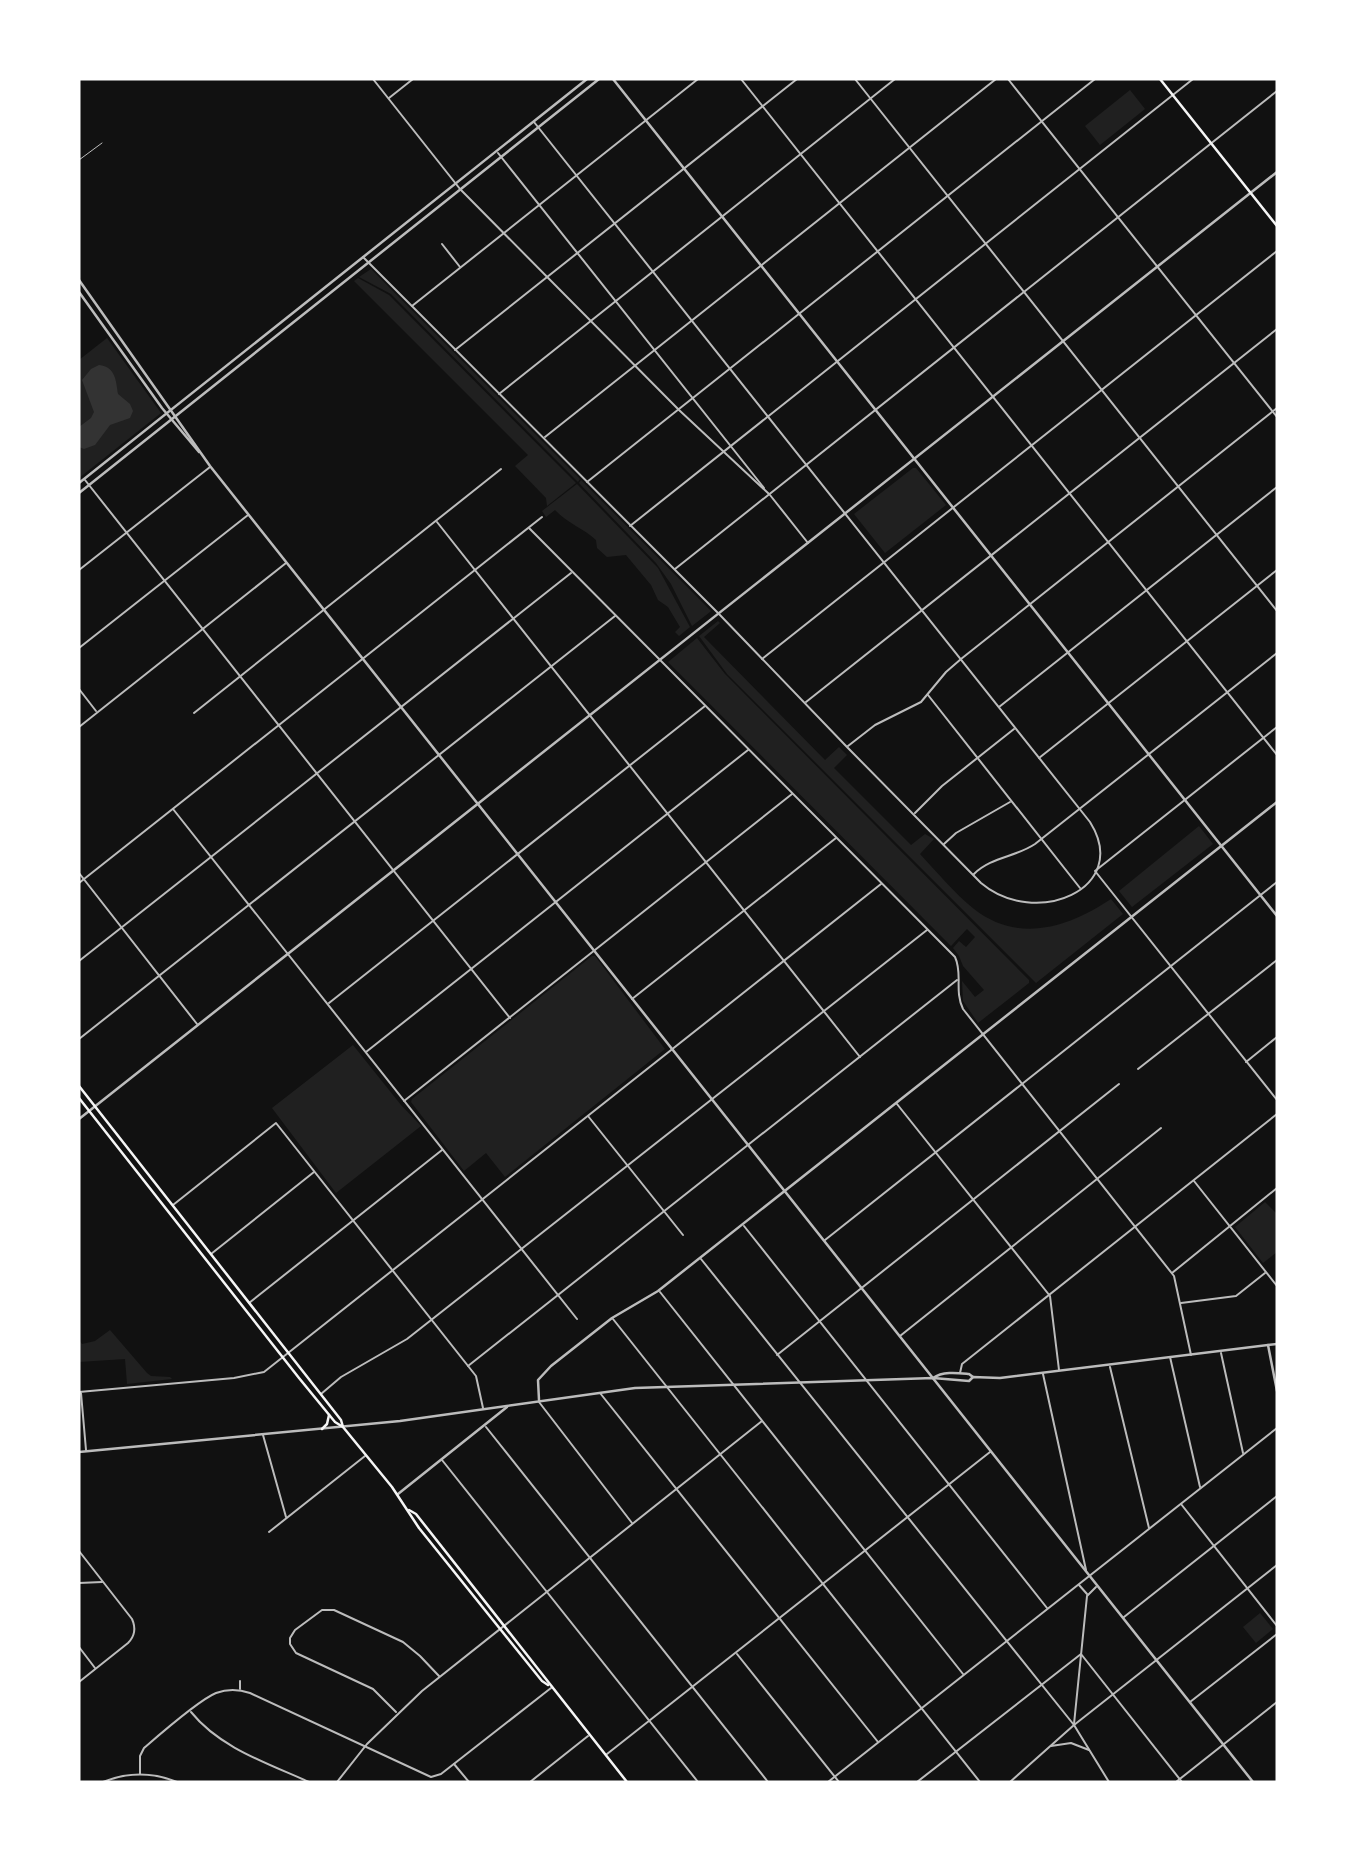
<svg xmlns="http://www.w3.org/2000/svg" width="1356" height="1861" viewBox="0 0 1356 1861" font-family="Barlow,sans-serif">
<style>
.green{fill:#202020}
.water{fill:#333}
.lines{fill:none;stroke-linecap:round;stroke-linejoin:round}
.service{stroke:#bcbcbc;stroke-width:1}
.minor{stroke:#bcbcbc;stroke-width:2}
.tertiary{stroke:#bcbcbc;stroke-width:2.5}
.primary{stroke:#f5f5f5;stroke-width:2.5}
</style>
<rect width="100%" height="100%" fill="#111"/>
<g class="green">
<path d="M1130 90 1145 109 1100 145 1085 126Z"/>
<path d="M371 269 580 479 578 482 391 294 359 277Z"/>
<path d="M358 278 389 295 576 483 547 506 546 498 515 466 528 455 354 281Z"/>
<path d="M107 338 161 413 79 478V360Z"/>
<path d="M913 468H916L946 505 885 553 854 514Z"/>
<path d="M581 480 711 611 710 612 692 626 671 584 656 563 579 483Z"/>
<path d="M577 484 658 568 690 627 679 636 675 632 680 627 668 607 658 600 651 585 626 555 607 557 597 548 596 540C583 528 567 523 555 510L546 517 542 511Z"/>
<path d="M718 621 720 623 704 637 825 760 839 747 847 755 834 768 911 845 925 834 934 839 920 854C937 872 954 893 974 909 1019 944 1069 927 1111 899L1123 914 1036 983 727 674 699 636Z"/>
<path d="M697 638 725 674 1029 980V983L978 1023 963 1001 962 981 975 997 984 990 963 966 959 956 953 948 959 941 966 947 975 937 967 929 951 946 668 662Z"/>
<path d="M1199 826 1213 844 1132 907 1119 891Z"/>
<path d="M592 956H595L665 1049 505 1177 486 1153 464 1171 411 1102 412 1099Z"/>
<path d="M353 1045 401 1105 421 1126 336 1193 272 1108Z"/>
<path d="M1265 1202 1277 1214V1252L1263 1263 1235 1227Z"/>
<path d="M110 1330 147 1373 151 1376 170 1377 172 1379 127 1384 125 1359 79 1362V1340L82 1344 95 1341Z"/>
<path d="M1260 1613 1273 1629 1256 1643 1243 1627Z"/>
</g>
<path class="water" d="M99 365C116 367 116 381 118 394L130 404 133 411 130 418 110 425 95 445 84 449 79 447V427L91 418 94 412 82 380 91 369Z"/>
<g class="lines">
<path class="service" d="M79 160 102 143"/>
<g class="minor">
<path d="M373 79 460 189 679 410 769 494"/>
<path d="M741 79 1277 755"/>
<path d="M855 79 1277 611"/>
<path d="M1008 79 1277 417"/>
<path d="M389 98 413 79"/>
<path d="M498 153 764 488"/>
<path d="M442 244 460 267"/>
<path d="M363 257 719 614 847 747 981 883C1035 929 1132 889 1090 822L534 122"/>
<path d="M412 306 698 79"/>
<path d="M455 350 797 79"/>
<path d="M499 394 895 79"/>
<path d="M545 437 996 79"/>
<path d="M85 480 510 1018"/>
<path d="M587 482 1095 79"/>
<path d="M770 495 808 543"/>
<path d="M437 522 860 1057"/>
<path d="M630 526 1193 79"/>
<path d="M529 528 955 957C963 974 954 990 963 1009L1174 1276 1191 1355"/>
<path d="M675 569 1277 91"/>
<path d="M79 570 210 467"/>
<path d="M79 648 248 515"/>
<path d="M762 659 1277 251"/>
<path d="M79 689 96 711"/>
<path d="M928 695 1080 888"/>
<path d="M806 702 1277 329"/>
<path d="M999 707 1277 487"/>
<path d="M194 713 501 469"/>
<path d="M79 727 286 563"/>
<path d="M1277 727 1095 871 1277 1100"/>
<path d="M848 746 875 725 921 702 946 672 961 659 1277 408"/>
<path d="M1039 758 1277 570"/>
<path d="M173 809 577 1319"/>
<path d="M915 813 942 786 1014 729"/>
<path d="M944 844 956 833 1010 802"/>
<path d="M79 873 197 1024"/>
<path d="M974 874C991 857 1016 857 1035 844L1277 653"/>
<path d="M79 883 542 517"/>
<path d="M79 961 571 573"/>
<path d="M632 999 836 838"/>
<path d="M329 1003 705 706"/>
<path d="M79 1039 615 616"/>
<path d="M366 1052 748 750"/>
<path d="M1246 1062 1277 1037"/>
<path d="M1138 1069 1277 960"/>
<path d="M404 1101 792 794"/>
<path d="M897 1104 1050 1296 1059 1370"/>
<path d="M588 1116 683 1235"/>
<path d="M1194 1181 1277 1286"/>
<path d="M173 1205 276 1123 476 1376 483 1408"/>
<path d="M744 1226 1047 1608"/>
<path d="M825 1240 1277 882"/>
<path d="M211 1254 314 1172"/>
<path d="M701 1259 1074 1725 1109 1782"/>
<path d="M1172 1273 1277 1188"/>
<path d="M660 1292 963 1674"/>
<path d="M249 1303 442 1150"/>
<path d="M1181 1303 1236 1296 1265 1273"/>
<path d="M613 1319 980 1782"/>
<path d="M900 1336 1161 1128"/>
<path d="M1221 1353 1243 1453"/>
<path d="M777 1355 1119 1084"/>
<path d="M1170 1357 1200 1487"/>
<path d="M468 1366 957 980"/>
<path d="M1110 1367 1149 1528"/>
<path d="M960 1373 962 1364 1277 1114"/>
<path d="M1043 1374 1086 1570"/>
<path d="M79 1392 234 1378 264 1372 881 884"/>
<path d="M81 1393 86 1450"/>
<path d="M600 1393 878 1742"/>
<path d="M321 1394 341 1377 407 1339 927 930"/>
<path d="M539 1402 632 1523"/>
<path d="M486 1427 768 1782"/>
<path d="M263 1435 286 1517"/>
<path d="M442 1460 698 1782"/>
<path d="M1181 1504 1277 1626"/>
<path d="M269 1532 365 1456"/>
<path d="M79 1551 132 1619C136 1628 135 1636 128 1643L79 1682"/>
<path d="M79 1583 102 1582"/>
<path d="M1079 1585 1087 1594"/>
<path d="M1124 1617 1277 1496"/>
<path d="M79 1647 95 1668"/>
<path d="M737 1654 839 1782"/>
<path d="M240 1689V1681"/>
<path d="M1190 1702 1277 1634"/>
<path d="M191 1712C220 1748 267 1763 309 1782"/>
<path d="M396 1712 373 1689 296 1653 290 1644V1638L295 1630 322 1610H334L403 1642 420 1656 439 1676"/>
<path d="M1074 1724 1087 1596 1096 1587"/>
<path d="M1051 1746 1071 1743 1089 1750"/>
<path d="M607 1754 990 1452"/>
<path d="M454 1764 469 1782"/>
<path d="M140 1774V1756L144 1748C159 1735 199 1700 216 1693 227 1689 238 1689 250 1693L431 1777 441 1774 551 1688"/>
<path d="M103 1782C128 1772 152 1772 177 1782"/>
<path d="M337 1782 367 1744 422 1691 762 1421"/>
<path d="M530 1782 588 1736"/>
<path d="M828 1782 1277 1428"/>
<path d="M917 1782 1081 1654 1182 1782"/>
<path d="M1010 1782 1074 1725 1277 1565"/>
<path d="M1176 1782 1277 1702"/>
</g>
<g class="tertiary">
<path d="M613 79 1277 916"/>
<path d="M79 280 210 466 1253 1782"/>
<path d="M79 292 162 408 199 452"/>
<path d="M79 483 587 79"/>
<path d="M79 493 599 79"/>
<path d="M79 1119 1277 172"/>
<path d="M1268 1345 1277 1391"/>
<path d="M933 1378C943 1371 958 1373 969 1374L973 1377"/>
<path d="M539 1400 538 1380 551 1366 612 1318 658 1291 1277 802"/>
<path d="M79 1452 400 1421 635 1388 933 1378 969 1381 973 1377 1000 1378 1277 1344"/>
<path d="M398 1494 507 1407"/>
</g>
<g class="primary">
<path d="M1160 79 1277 226"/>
<path d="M79 1086 341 1420 343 1427 392 1487 419 1528 542 1681 548 1685"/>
<path d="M79 1098 299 1378 335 1422 343 1427"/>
<path d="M322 1429 327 1424 329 1415"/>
<path d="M409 1510 416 1514 627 1782"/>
</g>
</g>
<rect width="1356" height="1861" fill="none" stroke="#ffffff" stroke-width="161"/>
</svg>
